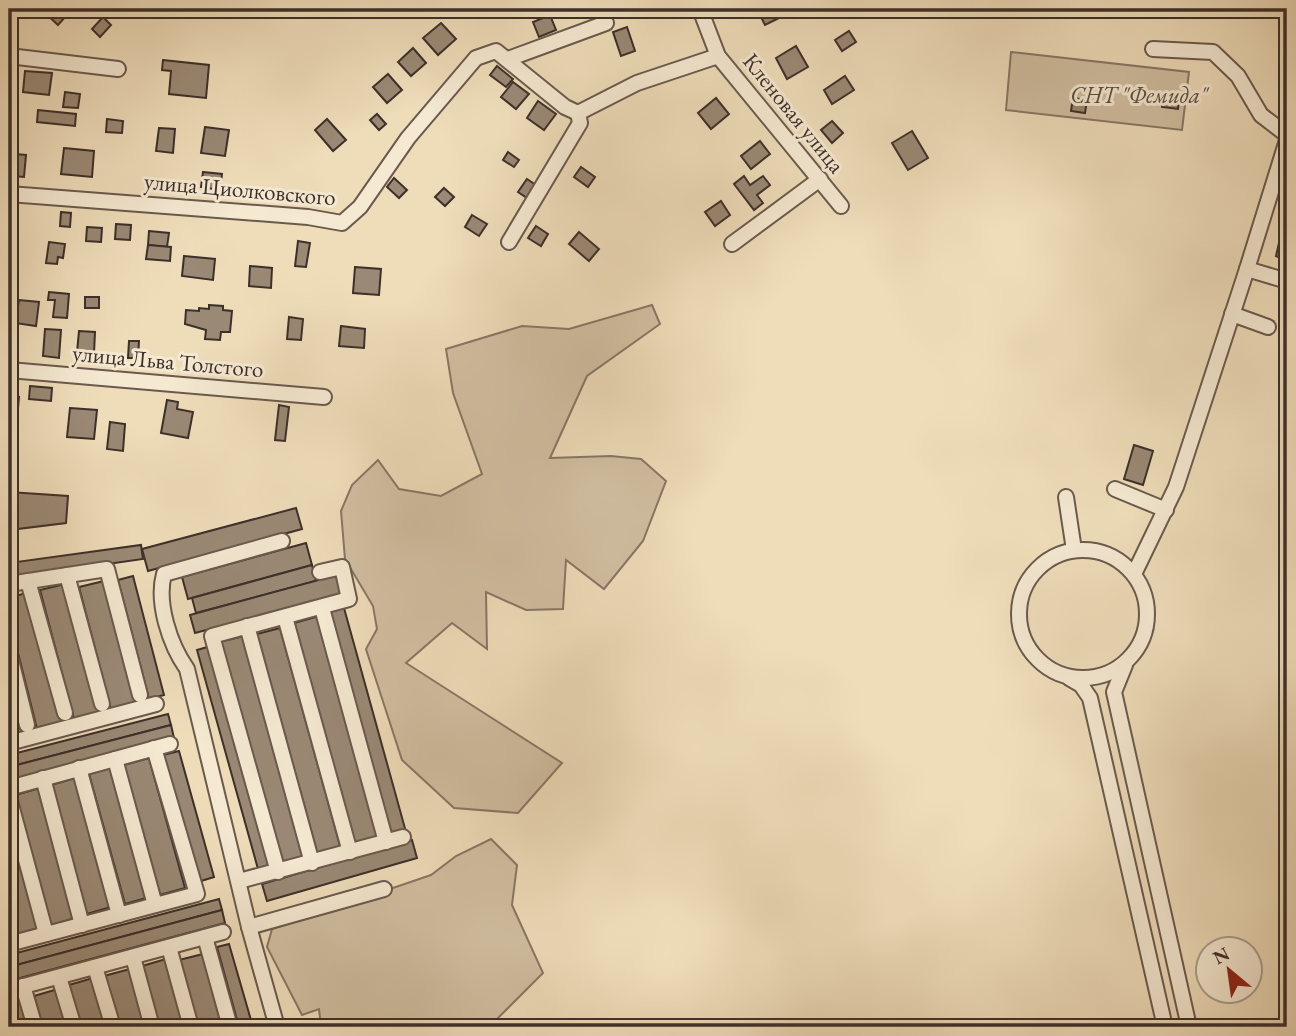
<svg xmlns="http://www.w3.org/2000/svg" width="1296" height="1036" viewBox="0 0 1296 1036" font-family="'EB Garamond',serif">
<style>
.green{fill:#d1bfa2;stroke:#877766;stroke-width:2}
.building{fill:#9a8975;stroke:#3d2f2a;stroke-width:2}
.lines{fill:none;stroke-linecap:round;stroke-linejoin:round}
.minor-casing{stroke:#6a5a4e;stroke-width:18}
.minor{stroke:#f5e9d2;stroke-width:14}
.labels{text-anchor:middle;stroke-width:6;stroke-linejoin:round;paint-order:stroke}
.park-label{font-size:23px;font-style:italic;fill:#5b4c42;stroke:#f5e9d2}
.street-label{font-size:23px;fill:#3d2f2a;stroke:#f5e9d2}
</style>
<rect width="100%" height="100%" fill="#efddba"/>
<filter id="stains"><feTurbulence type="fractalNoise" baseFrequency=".00286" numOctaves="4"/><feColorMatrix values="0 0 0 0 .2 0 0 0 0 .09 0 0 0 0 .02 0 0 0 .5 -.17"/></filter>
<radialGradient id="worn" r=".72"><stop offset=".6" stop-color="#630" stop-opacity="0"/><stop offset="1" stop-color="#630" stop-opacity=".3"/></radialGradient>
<g class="green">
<path d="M1011 52 1189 72 1182 130 1006 110Z"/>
<path d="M652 305 660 324 587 376 550 458 611 456 641 459 666 481 643 541 604 589 566 560 563 609 526 610 486 592 487 649 452 623 406 663 562 763 518 813 454 808 402 760 366 649 377 629 373 606 345 559 341 511 352 485 378 460 399 489 441 496 482 474 453 393 446 349 522 326 569 329Z"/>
<path d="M491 839 517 865 512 905 543 973 489 1027H321L319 1009 302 1015 267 947 272 929 431 875 456 856Z"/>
</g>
<g class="building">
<path d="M47 9H56L65 17 58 25 44 12Z"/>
<path d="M757 9H774L779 18 765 25Z"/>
<path d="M550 15 556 30 539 37 533 22Z"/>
<path d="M103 17 111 25 100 37 92 29Z"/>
<path d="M441 23 456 39 438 55 423 38Z"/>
<path d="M627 27 635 51 621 56 613 32Z"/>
<path d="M849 31 856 42 842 51 835 40Z"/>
<path d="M796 46 808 67 787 79 776 58Z"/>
<path d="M413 48 426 63 411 76 398 62Z"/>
<path d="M163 60 209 65 206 98 169 94 171 71 162 70Z"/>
<path d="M497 66 513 79 506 87 490 75Z"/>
<path d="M25 71 52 73 49 95 23 92Z"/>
<path d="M388 74 402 90 387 103 373 87Z"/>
<path d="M845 76 854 90 832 104 824 90Z"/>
<path d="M513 82 529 94 516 109 501 97Z"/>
<path d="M65 92 80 94 78 108 63 107Z"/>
<path d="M1163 97 1179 99 1178 109 1162 107Z"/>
<path d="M716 98 729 114 711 129 698 113Z"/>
<path d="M1073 98 1087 100 1085 113 1071 111Z"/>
<path d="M538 101 556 114 544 130 527 118Z"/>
<path d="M38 110 76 114 75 126 37 122Z"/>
<path d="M377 114 386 124 379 130 370 120Z"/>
<path d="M107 119 123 121 122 133 106 132Z"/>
<path d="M327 119 346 140 333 151 315 130Z"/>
<path d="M832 121 843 133 832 143 821 130Z"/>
<path d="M205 127 229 130 225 156 201 153Z"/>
<path d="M159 128 175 129 173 153 156 151Z"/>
<path d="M912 131 928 158 908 170 892 143Z"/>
<path d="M760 141 770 154 751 169 741 156Z"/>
<path d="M64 148 94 151 92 177 61 174Z"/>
<path d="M508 152 519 160 514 167 503 160Z"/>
<path d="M15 154 26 155 24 177 13 176Z"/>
<path d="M581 167 595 177 588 187 574 177Z"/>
<path d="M203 172 222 174 220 190 201 187Z"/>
<path d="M744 176 750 185 763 176 770 185 757 195 763 203 754 210 734 184Z"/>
<path d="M394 178 407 190 399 198 387 187Z"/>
<path d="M527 179 539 187 530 200 518 192Z"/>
<path d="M444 188 454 197 445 206 435 197Z"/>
<path d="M721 201 730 215 715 226 705 212Z"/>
<path d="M1287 208V260L1276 256Z"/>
<path d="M61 212 71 213 70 227 60 226Z"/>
<path d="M472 215 487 224 479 236 465 227Z"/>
<path d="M116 224 131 225 130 240 115 239Z"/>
<path d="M536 226 548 234 541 246 528 238Z"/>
<path d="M87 227 102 228 101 242 86 241Z"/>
<path d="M149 231 169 233 167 247 148 245Z"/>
<path d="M579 232 599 249 589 261 569 244Z"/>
<path d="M298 241 310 243 306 267 295 266Z"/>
<path d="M49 242 65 244 63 258 58 257 57 264 46 263Z"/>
<path d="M148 245 171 247 170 261 146 259Z"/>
<path d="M184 256 215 259 213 280 182 276Z"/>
<path d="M250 266 272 268 271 288 249 286Z"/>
<path d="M355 267 381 269 379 295 353 293Z"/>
<path d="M49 292 69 294 67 318 53 317 55 300H48Z"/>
<rect x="85" y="297" width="14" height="11"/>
<path d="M19 300 39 302 36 326 15 323Z"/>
<path d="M209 305 223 306V310L232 311 230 332H221L220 340 205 339 206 330 185 324 186 310 199 311V308L209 309Z"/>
<path d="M289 317 303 319 301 340 287 339Z"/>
<path d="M341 326 365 329 364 348 339 346Z"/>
<path d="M45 329 61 330 59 358 43 356Z"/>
<path d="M79 331 95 332 94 353 77 352Z"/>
<path d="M129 341H139L138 358H128Z"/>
<path d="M30 386 52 388 51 401 29 399Z"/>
<path d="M9 396 19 397 17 419H9Z"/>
<path d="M167 400 178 402 177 409 193 412 188 438 161 433Z"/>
<path d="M279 405 289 407 285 441 275 440Z"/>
<path d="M70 408 97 410 94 439 67 437Z"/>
<path d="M110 422 125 424 123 451 107 449Z"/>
<path d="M1134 445 1153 451 1143 485 1124 479Z"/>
<path d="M9 446H17L15 465 9 464Z"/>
<path d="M9 492 68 496 66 523 9 530Z"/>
<path d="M296 508 302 529 148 571 142 549Z"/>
<path d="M306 543 312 565 188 599 182 577Z"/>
<path d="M141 545 143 559 9 578V563Z"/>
<path d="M312 565 316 581 196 613 192 598Z"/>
<path d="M337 575 342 594 195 633 190 615Z"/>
<path d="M133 576 164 695 149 699 118 580Z"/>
<path d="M104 581 136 703 111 710 79 587Z"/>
<path d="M65 584 99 713 74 719 40 590Z"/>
<path d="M29 592 62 723 37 729 9 617V598Z"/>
<path d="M344 608 406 832 391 836 330 612Z"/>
<path d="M319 616 379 837 355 844 294 623Z"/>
<path d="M280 628 341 849 318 856 257 634Z"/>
<path d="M244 636 305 858 281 865 219 642Z"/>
<path d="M211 646 271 866 258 869 197 650Z"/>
<path d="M9 667 25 731 9 735Z"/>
<path d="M168 714 171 725 9 767V755Z"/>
<path d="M171 725 174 738 9 781V767Z"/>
<path d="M179 751 214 877 198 882 163 755Z"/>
<path d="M149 758 185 888 160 895 124 765Z"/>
<path d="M114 767 150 897 125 904 89 774Z"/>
<path d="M75 778 111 907 87 914 51 785Z"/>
<path d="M40 788 76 918 51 925 15 795Z"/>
<path d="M9 819 39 928 14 935 9 915Z"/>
<path d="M412 840 417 858 267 901 262 884Z"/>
<path d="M219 899 222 910 9 967V955Z"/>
<path d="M222 910 225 923 9 981V967Z"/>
<path d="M229 944 253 1027H239L217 947Z"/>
<path d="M203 954 224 1027H198L179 960Z"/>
<path d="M166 959 186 1027H159L142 966Z"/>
<path d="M130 969 147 1027H119L104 976Z"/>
<path d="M93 978 107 1027H81L69 985Z"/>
<path d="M58 989 69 1027H43L34 996Z"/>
<path d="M22 1000 30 1027H9V1004Z"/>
</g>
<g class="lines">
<defs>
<g id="minor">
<path d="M700 9 718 56 841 206"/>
<path d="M1153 49 1213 52 1238 76 1261 115 1287 135"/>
<path d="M9 56 118 69"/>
<path d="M508 59 606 23"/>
<path d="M1287 140 1247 269 1287 281"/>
<path d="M9 194 308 217 342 223 360 207 408 138 476 58 496 51 565 107 578 113"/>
<path d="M509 242 580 123 578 113 637 83 718 56"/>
<path d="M732 244 820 179"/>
<path d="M1232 314 1268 327"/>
<path d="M9 370 324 397"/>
<path d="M1115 489 1166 510"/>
<path d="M1066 497 1074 550"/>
<circle cx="1083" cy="614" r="64"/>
<path d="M1134 574 1176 487 1247 269"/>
<path d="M67 575 102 704"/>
<path d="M28 581 65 713"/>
<path d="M9 584 107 569 140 695"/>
<path d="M322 608 386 842"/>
<path d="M285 617 350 852"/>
<path d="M247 626 312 863"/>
<path d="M9 652 27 725"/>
<path d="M1125 665 1114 692 1189 1027"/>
<path d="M1069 678 1081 685 1090 698 1165 1027"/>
<path d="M9 743 156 704"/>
<path d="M115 759 155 905"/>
<path d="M79 768 119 915"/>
<path d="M43 778 82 925"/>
<path d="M9 788 170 744"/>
<path d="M9 797 46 934"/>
<path d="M278 872 212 636 349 599 342 567 320 572"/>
<path d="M239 881 403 837"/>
<path d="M249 927 384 889"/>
<path d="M205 937 230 1027"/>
<path d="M9 944 197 894 154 748"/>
<path d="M169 947 191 1027"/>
<path d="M133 957 152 1027"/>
<path d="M95 967 113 1027"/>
<path d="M59 977 74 1027"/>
<path d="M23 986 35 1027"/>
<path d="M9 990 223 932"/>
<path d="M277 1027 249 927 187 669C170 645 156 603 164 574L282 541"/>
</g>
</defs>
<use href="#minor" class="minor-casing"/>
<use href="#minor" class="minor"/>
</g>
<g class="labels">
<g class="park-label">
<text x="1139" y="103">СНТ "Фемида"</text>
</g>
<g class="street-label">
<text transform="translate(794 113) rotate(51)" y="8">Кленовая улица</text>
<text transform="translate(240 189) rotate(5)" y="8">улица Циолковского</text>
<text transform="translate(168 361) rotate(5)" y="8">улица Льва Толстого</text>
</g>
</g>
<rect width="1296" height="1036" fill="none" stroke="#efddba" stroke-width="35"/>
<rect x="10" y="10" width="1275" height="1015" fill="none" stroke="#3d2f2a" stroke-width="3.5"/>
<rect x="18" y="18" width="1261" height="1001" fill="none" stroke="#3d2f2a" stroke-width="2"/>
<g transform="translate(1229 970) rotate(331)"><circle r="33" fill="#f5e9d2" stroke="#ab9f8f" stroke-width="2"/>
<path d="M0-5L12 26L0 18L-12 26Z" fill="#8f2418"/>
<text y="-10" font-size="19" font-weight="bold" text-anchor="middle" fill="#3d2f2a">N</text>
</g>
<rect width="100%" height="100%" filter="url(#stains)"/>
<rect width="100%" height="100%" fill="url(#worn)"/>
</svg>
